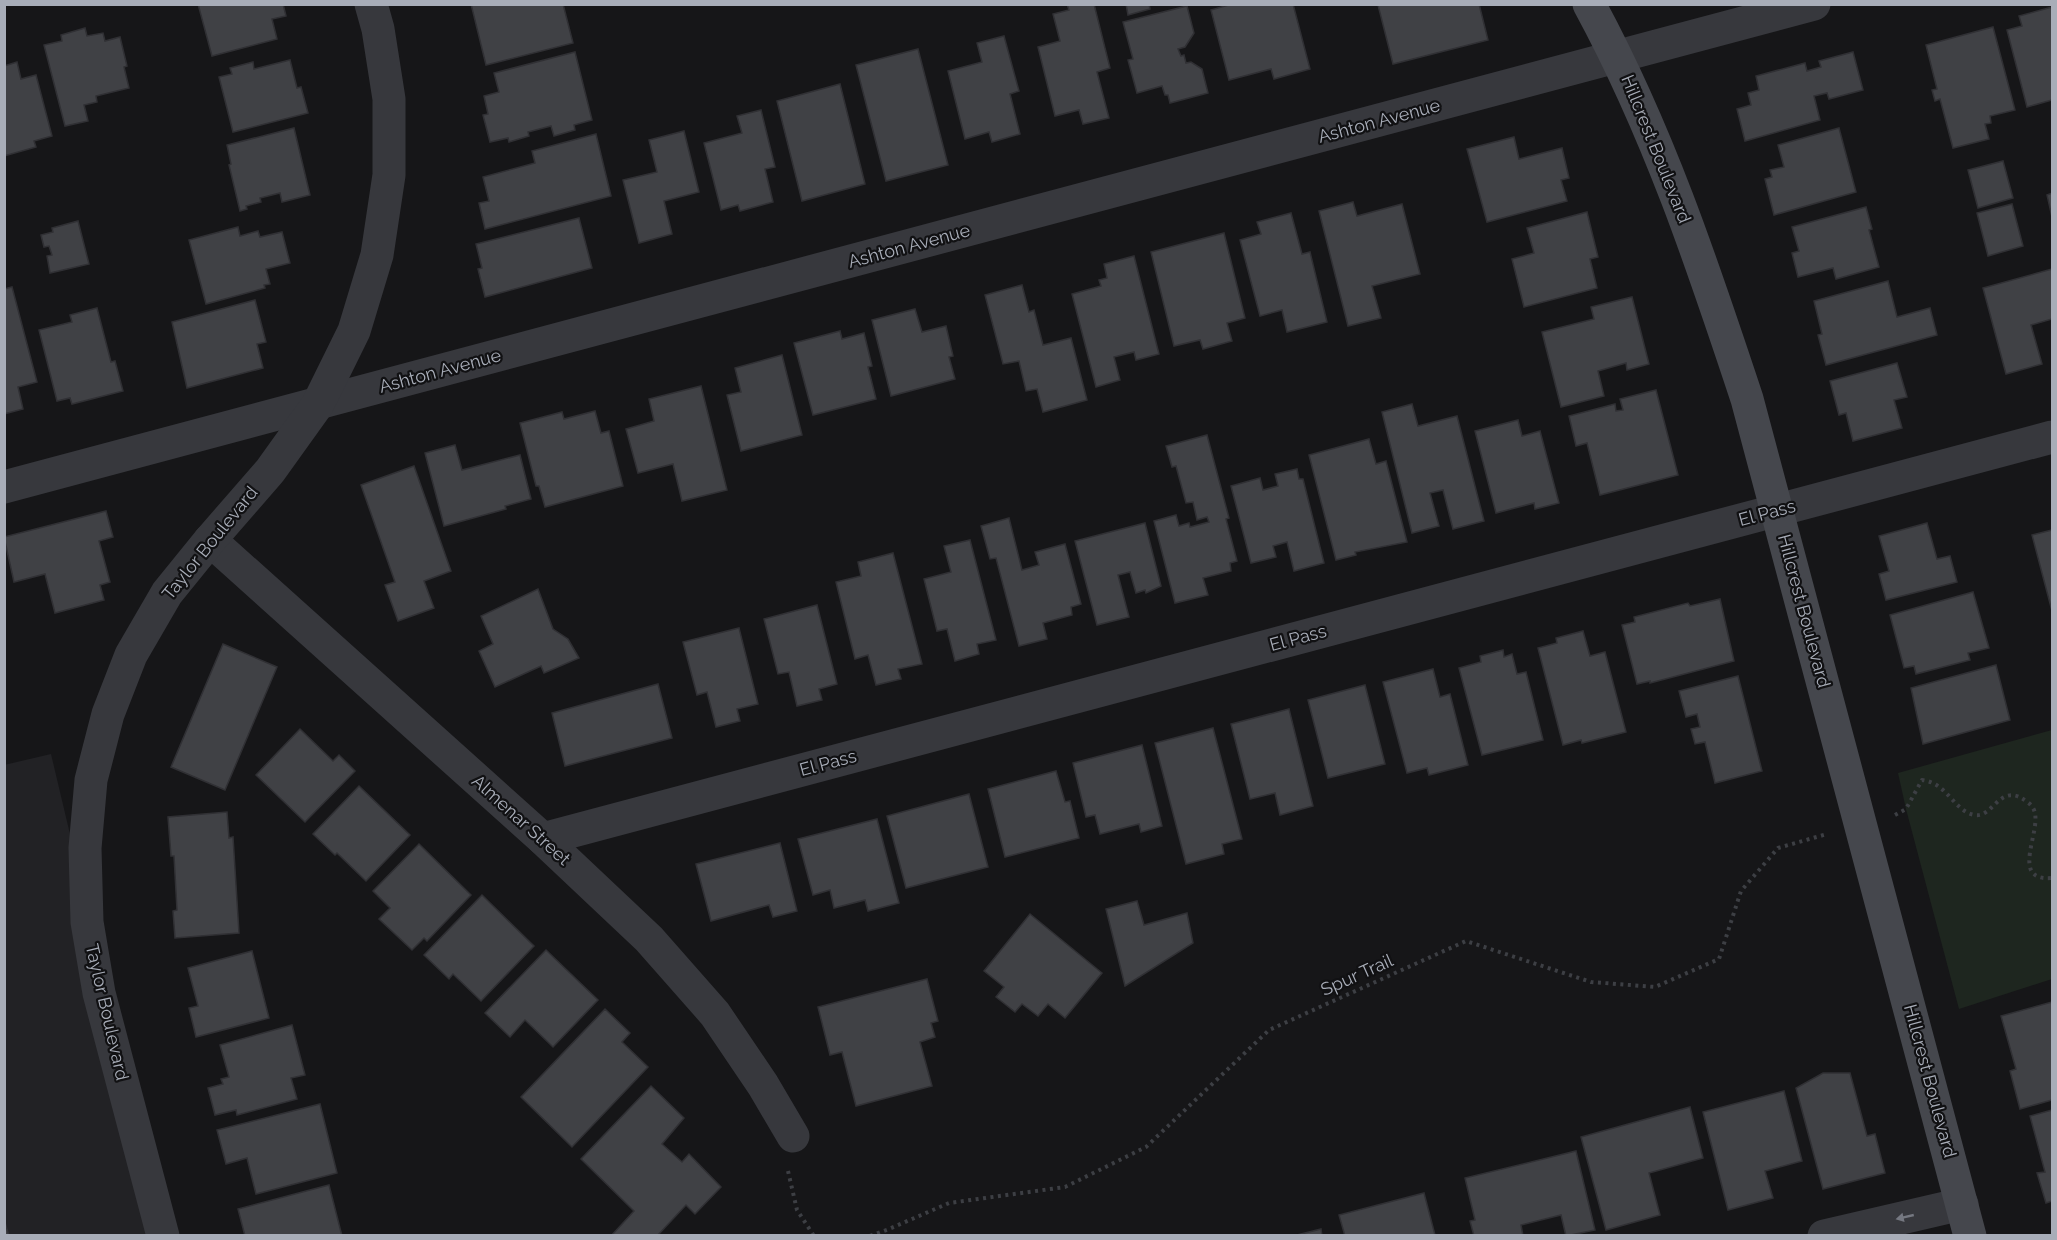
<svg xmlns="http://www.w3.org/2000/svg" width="2057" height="1240" viewBox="0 0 2057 1240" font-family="Raleway,sans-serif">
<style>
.built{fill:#222225}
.green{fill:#1e261f}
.building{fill:#404145;stroke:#303034;stroke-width:1.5}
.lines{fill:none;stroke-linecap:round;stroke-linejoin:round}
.path{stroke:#3d3f44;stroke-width:4;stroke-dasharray:3 4.5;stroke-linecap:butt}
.street{stroke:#37383d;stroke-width:33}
.secondary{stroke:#45474d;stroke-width:33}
.oneway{fill:#757881}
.labels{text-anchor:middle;stroke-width:4.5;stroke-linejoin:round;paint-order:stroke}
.street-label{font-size:18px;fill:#a8adb8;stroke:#111113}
</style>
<rect width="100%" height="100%" fill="#161618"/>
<path class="built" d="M51 754 165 1235H5L4 765Z"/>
<path class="green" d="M2052 730V979L1959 1009 1906 809 1898 773Z"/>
<g class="building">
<path d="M198 4H283L286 16 272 19 277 39 212 56Z"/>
<path d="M471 4H563L573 43 486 65Z"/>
<path d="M1067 4H1094L1110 68 1097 72 1109 118 1083 124 1079 110 1055 116 1038 47 1060 41 1053 14 1069 10Z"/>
<path d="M1126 4H1149L1150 9 1128 15Z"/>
<path d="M1232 4H1293L1310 69 1274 79 1271 69 1229 80 1211 10Z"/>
<path d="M1479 4 1488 40 1393 64 1378 5Z"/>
<path d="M1187 6 1194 33 1185 47 1178 49 1181 56 1184 55 1186 63 1191 62 1202 69 1208 93 1170 103 1168 95H1165L1162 86 1137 93 1128 60 1133 59 1123 22Z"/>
<path d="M2052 7V100L2027 107 2007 30 2022 26 2019 16Z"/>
<path d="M1993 27 2015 110 1990 116 1991 123 1985 124 1989 139 1953 148 1940 99 1935 101 1932 90 1937 89 1926 45Z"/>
<path d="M85 28 87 36 103 33 105 41 120 37 127 66 124 67 129 88 96 96 97 102 84 105 88 121 65 126 44 45 62 41 61 35Z"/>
<path d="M1004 36 1019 91 1010 94 1020 134 992 142 989 132 965 139 948 71 982 62 977 43Z"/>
<path d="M918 49 948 165 886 181 856 65Z"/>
<path d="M575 52 592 120 574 125 575 130 554 136 551 126 528 132 529 136 509 142 508 138 490 142 483 115 488 114 484 96 499 92 494 73Z"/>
<path d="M1853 52 1863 90 1829 99 1827 93 1814 96 1820 120 1745 141 1737 109 1751 105 1748 93 1759 90 1756 76 1805 63 1807 71 1821 67 1819 61Z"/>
<path d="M290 60 297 88 301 87 308 113 233 132 219 77 232 74 230 68 253 62 254 69Z"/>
<path d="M17 62 21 79 36 75 52 136 34 141 36 147 4 156V66Z"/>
<path d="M840 84 865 184 802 201 777 101Z"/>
<path d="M761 110 775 167 765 169 773 202 740 211 738 205 721 210 704 143 742 133 737 116Z"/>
<path d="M294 128 310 195 282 202 280 193 260 198 261 202 246 206 247 209 240 211 229 165 231 164 227 145Z"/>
<path d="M1839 128 1856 192 1774 215 1765 179 1772 177 1770 170 1784 167 1778 145Z"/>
<path d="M684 131 699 192 664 201 672 234 639 243 623 180 657 172 649 140Z"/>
<path d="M596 134 611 196 485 229 479 203 489 201 483 177 535 163 532 151Z"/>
<path d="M1514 137 1519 159 1562 148 1569 178 1561 180 1567 201 1487 222 1467 149Z"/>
<path d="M2003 161 2013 198 1978 208 1968 170Z"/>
<path d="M2052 193V217L2047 195Z"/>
<path d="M1353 202 1357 216 1402 204 1420 274 1372 286 1381 318 1348 326 1319 211Z"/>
<path d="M2012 204 2023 246 1988 256 1977 213Z"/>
<path d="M1866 207 1872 229 1869 230 1879 267 1836 279 1833 268 1798 277 1792 253 1799 251 1792 227Z"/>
<path d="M1587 212 1598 257 1590 259 1597 288 1524 307 1512 259 1534 253 1527 228Z"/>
<path d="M1291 213 1302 254 1310 252 1327 322 1287 332 1282 310 1260 316 1240 240 1261 234 1257 222Z"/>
<path d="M579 218 592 268 485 297 478 269 482 268 476 244Z"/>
<path d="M78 221 89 264 50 273 47 256 52 255 49 246 44 247 41 235 53 232 52 228Z"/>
<path d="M238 227 240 236 258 231 260 237 282 232 290 263 266 269 270 284 264 285 265 288 206 304 189 240Z"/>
<path d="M1224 233 1245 318 1227 323 1232 341 1203 349 1200 340 1174 346 1151 252Z"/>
<path d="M1134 256 1159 354 1136 360 1134 352 1114 357 1120 380 1096 387 1072 294 1101 286 1099 280 1107 278 1104 264Z"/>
<path d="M2052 269V319L2031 325 2042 364 2006 374 1983 288Z"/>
<path d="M1888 281 1897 317 1930 308 1937 335 1826 365 1818 335 1822 334 1814 301Z"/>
<path d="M1022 285 1029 312 1034 310 1043 345 1071 338 1087 400 1043 412 1037 389 1026 391 1019 361 1003 364 985 295Z"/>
<path d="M12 287 37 382 18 387 23 409 4 414V289Z"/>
<path d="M1632 297 1649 364 1627 370 1626 363 1598 371 1604 396 1561 407 1542 332 1594 319 1591 307Z"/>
<path d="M255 300 266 342 257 344 263 368 187 388 172 322Z"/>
<path d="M97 308 111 362 115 361 123 391 72 404 70 398 57 401 39 330 72 322 70 315Z"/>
<path d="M915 309 922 332 946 326 953 356 949 357 955 379 891 396 872 320Z"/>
<path d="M840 331 842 339 864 333 872 366 868 367 876 399 813 415 794 343Z"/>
<path d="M782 355 802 435 741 451 727 395 741 392 735 368Z"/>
<path d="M1897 363 1907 397 1894 400 1902 428 1853 441 1846 413 1839 415 1830 381Z"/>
<path d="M701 386 727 490 682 501 673 464 638 473 626 429 654 421 649 399Z"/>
<path d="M1656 390 1678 475 1600 495 1587 443 1576 446 1569 416 1615 404 1616 411 1623 410 1620 399Z"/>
<path d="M1412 404 1418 426 1457 416 1484 521 1453 529 1443 490 1430 493 1439 526 1412 533 1382 412Z"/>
<path d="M595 411 601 433 609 431 623 486 545 507 539 486H536L520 423 562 412 564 419Z"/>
<path d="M1518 420 1522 436 1540 431 1559 503 1535 509 1534 503 1496 513 1475 431Z"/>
<path d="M1207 435 1229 518 1226 519 1237 561 1230 563 1231 571 1203 578 1208 595 1175 603 1154 521 1176 515 1179 526 1189 523 1190 527 1209 522 1207 517 1197 520 1193 502 1186 503 1176 466 1172 467 1166 446Z"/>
<path d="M1369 439 1376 464 1386 461 1407 542 1355 552 1356 555 1336 560 1309 455Z"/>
<path d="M455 445 462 470 520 455 531 499 505 506 506 509 444 526 425 453Z"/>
<path d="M414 466 451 571 424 581 434 608 398 621 385 585 395 582 361 485Z"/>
<path d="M1297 469 1299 479H1303L1324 563 1294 571 1287 542 1273 546 1276 557 1251 563 1231 486 1260 478 1263 490 1278 486 1275 474Z"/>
<path d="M106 511 113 537 99 541 110 582 100 585 104 600 55 613 45 574 14 582 4 537Z"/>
<path d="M1009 518 1022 570 1039 565 1035 552 1065 544 1081 604 1071 607 1072 615 1043 623 1047 639 1019 646 996 558 990 559 981 526Z"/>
<path d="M1145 523 1161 586 1146 593 1145 590 1136 593 1130 572 1118 575 1129 617 1097 625 1075 541Z"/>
<path d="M1927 523 1937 559 1950 556 1957 582 1886 600 1879 574 1889 571 1879 536Z"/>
<path d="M2052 530V611L2032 535Z"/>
<path d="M970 540 996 640 977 644 979 654 955 661 947 629 937 631 924 579 951 572 944 546Z"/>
<path d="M893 553 922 664 898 669 901 679 876 685 868 655 855 659 836 582 861 576 858 562Z"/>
<path d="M538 589 553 629 568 639 579 658 544 673 541 666 495 687 479 651 493 644 481 616Z"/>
<path d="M1973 592 1989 648 1968 653 1970 660 1916 674 1914 666 1904 668 1890 615Z"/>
<path d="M1720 599 1734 661 1650 683V681L1637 684 1622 625 1635 622 1634 617 1688 603 1690 606Z"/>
<path d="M817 605 837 684 819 689 822 700 797 706 789 672 778 674 764 619Z"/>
<path d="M739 628 758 704 737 709 740 721 716 727 707 692 697 695 683 642Z"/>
<path d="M1583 631 1590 656 1605 652 1626 732 1582 743 1581 740 1563 745 1538 648 1557 643 1556 638Z"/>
<path d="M223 644 277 667 225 790 171 767Z"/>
<path d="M1503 650 1504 657 1512 654 1517 674 1526 672 1543 740 1482 755 1459 668 1481 662 1480 656Z"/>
<path d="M1996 665 2010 720 1923 744 1911 688Z"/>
<path d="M1433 669 1440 697 1450 694 1468 765 1429 775 1427 768 1407 773 1383 682Z"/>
<path d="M1738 676 1762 771 1715 783 1705 742 1695 744 1691 729 1700 727 1697 714 1686 717 1679 691Z"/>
<path d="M658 684 672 738 565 766 552 713Z"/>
<path d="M1365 685 1385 764 1328 778 1308 700Z"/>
<path d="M1289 709 1313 806 1280 815 1275 793 1250 799 1231 724Z"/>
<path d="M1213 728 1242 839 1222 844 1224 854 1186 864 1155 743Z"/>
<path d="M300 729 333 761 339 755 355 771 305 822 256 775Z"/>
<path d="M1142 745 1162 826 1141 832 1139 824 1100 834 1095 815 1086 817 1073 763Z"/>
<path d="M1056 771 1065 802 1070 801 1079 838 1005 857 988 789Z"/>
<path d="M359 786 410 835 366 881 337 853 335 855 313 834Z"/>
<path d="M969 794 988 867 906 888 887 816Z"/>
<path d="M227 812 229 838 233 837 239 933 175 938 173 911 177 910 174 856H171L168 817Z"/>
<path d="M877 819 899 903 868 911 865 900 834 908 830 890 813 895 798 839Z"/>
<path d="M780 843 797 911 773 917 769 905 711 921 696 864Z"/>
<path d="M419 844 471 895 427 941 424 938 412 950 379 919 390 908 373 891Z"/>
<path d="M482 895 534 946 481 1001 453 974 449 979 424 955Z"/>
<path d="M1137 901 1144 925 1187 913 1193 943 1125 986 1106 909Z"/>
<path d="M1030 914 1102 973 1065 1018 1048 1004 1038 1016 1022 1004 1015 1012 996 997 1004 987 984 971Z"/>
<path d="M546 950 598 1000 553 1047 525 1020 510 1037 485 1013Z"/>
<path d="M252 951 269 1018 196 1037 189 1008 198 1006 188 968Z"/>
<path d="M927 979 938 1021 931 1023 935 1037 920 1042 932 1086 856 1106 842 1052 830 1055 818 1007Z"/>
<path d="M2052 1002V1100L2020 1109 2010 1071 2016 1069 2001 1016Z"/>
<path d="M605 1009 630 1033 622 1042 648 1067 572 1147 521 1097Z"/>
<path d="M292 1025 305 1075 291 1078 297 1099 237 1115 236 1110 215 1115 208 1088 223 1084 221 1079 229 1077 220 1045Z"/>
<path d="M1823 1073H1850L1867 1136 1875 1134 1885 1173 1823 1189 1796 1088Z"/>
<path d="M651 1086 684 1118 662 1144 682 1162 689 1154 721 1187 695 1214 686 1205 657 1236H611L634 1211 581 1159Z"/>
<path d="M1784 1091 1802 1161 1765 1171 1773 1198 1728 1210 1703 1112Z"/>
<path d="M320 1104 337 1173 256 1194 247 1158 226 1164 217 1130Z"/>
<path d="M1690 1107 1703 1158 1649 1173 1660 1215 1606 1230 1581 1137Z"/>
<path d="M2052 1110V1201L2046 1203 2037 1173 2045 1172 2030 1116Z"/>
<path d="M1576 1151 1595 1230 1566 1236 1561 1215 1521 1225 1523 1236H1474L1470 1221 1475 1220 1465 1178Z"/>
<path d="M329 1185 342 1236H245L238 1209Z"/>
<path d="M1424 1193 1435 1235 1345 1236 1339 1215Z"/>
<path d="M4 1219 9 1236H4Z"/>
<path d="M1321 1229 1322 1236H1293Z"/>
</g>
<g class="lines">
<g class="path">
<path d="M1895 815 1906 809 1922 780C1948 783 1954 812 1975 815 1993 818 1999 784 2023 799 2026 801 2031 804 2033 808 2045 827 2007 882 2052 878"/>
<path d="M788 1171 797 1210 814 1236"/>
<path d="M870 1236 889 1229 949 1203 1065 1187 1146 1147 1269 1030 1466 941 1591 982 1655 987 1719 959 1741 891 1778 848 1827 834"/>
</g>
<g class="street">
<path d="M4 487 1814 4"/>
<path d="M210 540 543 839 649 939 715 1014 763 1085 793 1136"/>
<path d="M543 839 2052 437"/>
<path d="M163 1236 99 993 87 922 85 848 91 780 108 714 131 655 167 593 210 540 270 471 318 404 354 331 377 255 389 175V99L378 29 371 4"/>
<path d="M1824 1236 1962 1204"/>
</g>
<path class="secondary" d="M1589 4C1658 131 1702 263 1747 399L1970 1236"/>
</g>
<defs><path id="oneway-solid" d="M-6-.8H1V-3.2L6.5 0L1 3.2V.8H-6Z" transform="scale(1.5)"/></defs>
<use class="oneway" href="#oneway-solid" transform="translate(1905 1217) rotate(167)"/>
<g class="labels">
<g class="street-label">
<text transform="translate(1379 121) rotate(-15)" y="6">Ashton Avenue</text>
<text transform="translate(1656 149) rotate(68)" y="6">Hillcrest Boulevard</text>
<text transform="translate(909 246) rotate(-15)" y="6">Ashton Avenue</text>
<text transform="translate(440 371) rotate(-15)" y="6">Ashton Avenue</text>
<text transform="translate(1767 513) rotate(-15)" y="6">El Pass</text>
<text transform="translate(210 543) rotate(-51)" y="6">Taylor Boulevard</text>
<text transform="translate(1804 611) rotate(75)" y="6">Hillcrest Boulevard</text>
<text transform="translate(1298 638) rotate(-15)" y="6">El Pass</text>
<text transform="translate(828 763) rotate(-15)" y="6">El Pass</text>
<text transform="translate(521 820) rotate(42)" y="6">Almenar Street</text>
<text transform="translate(1357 975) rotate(-24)" y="6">Spur Trail</text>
<text transform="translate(107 1012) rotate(77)" y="6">Taylor Boulevard</text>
<text transform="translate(1930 1081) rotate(75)" y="6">Hillcrest Boulevard</text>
</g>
</g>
<rect width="2057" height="1240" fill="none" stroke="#a8adb8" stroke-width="12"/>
</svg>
